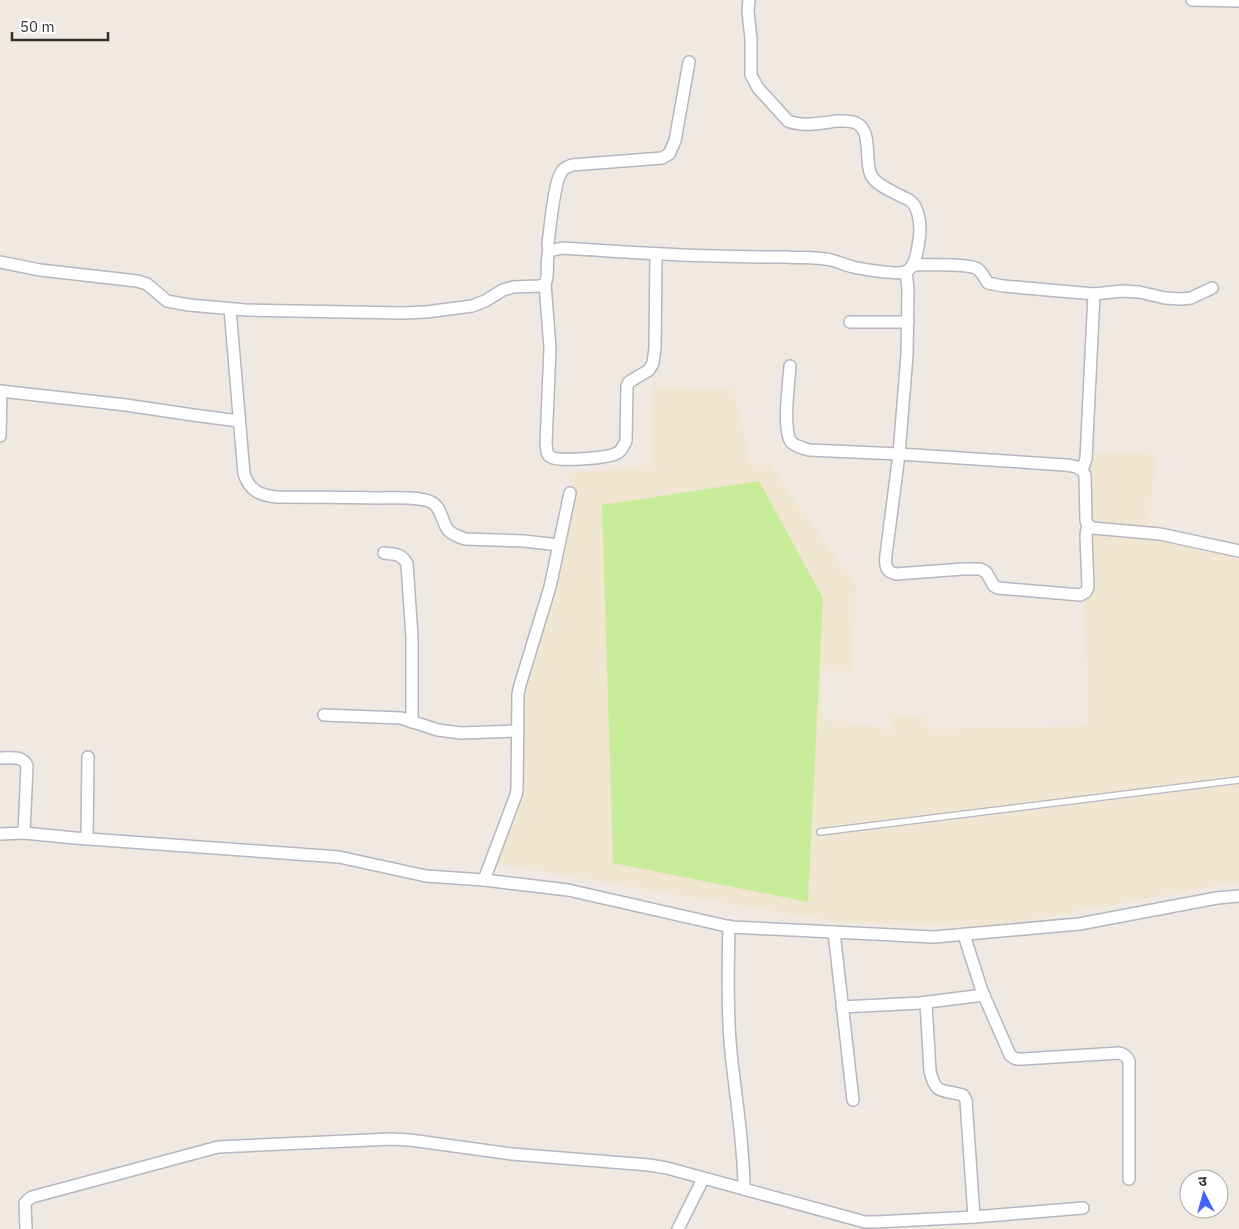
<svg xmlns="http://www.w3.org/2000/svg" width="1239" height="1229" viewBox="0 0 1239 1229" font-family="'IBM Plex Sans','Noto Sans Devanagari',sans-serif">
<style>
.education{fill:#f0e6d1}
.pitch{fill:#c9ec9a}
.lines{fill:none;stroke-linecap:round;stroke-linejoin:round}
.service-casing{stroke:#b4b7c1;stroke-width:8}
.minor-casing{stroke:#b4b7c1;stroke-width:14}
.service{stroke:#fff;stroke-width:5.5}
.minor{stroke:#fff;stroke-width:11}
</style>
<rect width="100%" height="100%" fill="#efe9e1"/>
<path class="education" d="M653 386 733 389 751 464 771 466 856 585 852 671H821L822 718 891 730 890 714 924 715 929 729 1088 726 1082 450 1156 455 1149 525 1218 544 1239 547V882L988 927 837 922 497 864 521 788 519 688 574 511 569 473 651 465Z"/>
<path class="pitch" d="M759 481 823 598 808 902 613 863 602 505Z"/>
<g class="lines">
<defs>
<path id="service" d="M820 832 1239 780"/>
<g id="minor">
<path d="M1192 0 1239 1"/>
<path d="M549 251 548 244C550 229 554 181 562 171 565 167 568 167 572 165L662 158 669 154 675 141 689 62"/>
<path d="M0 262 40 270 137 281 147 284 167 301 189 305 246 310 403 313 426 312 472 306 485 301 503 290 513 287 539 286 545 284C550 273 545 262 549 251L562 248C614 251 665 255 717 256 740 257 763 257 786 257 801 258 816 257 831 260 839 262 845 265 853 267 862 269 897 275 905 272 917 268 919 241 920 231 920 221 918 205 909 200 898 194 876 186 871 175 864 161 873 131 856 123 850 120 843 121 837 121 822 123 802 127 788 121L758 88 751 75V39L748 11 749 0"/>
<path d="M913 265C927 265 964 263 976 268 982 271 984 278 988 283L1003 286 1094 294 1122 291 1139 292 1165 298 1181 299 1191 298 1212 288"/>
<path d="M906 272 908 289 907 355 899 454 886 555C885 564 885 572 896 574L963 569H980L986 572 994 586 998 588 1080 595 1086 592 1088 587 1086 535 1088 525"/>
<path d="M545 284 550 348 546 444C547 449 546 455 551 457 559 462 609 458 617 453 622 451 623 446 626 441L627 386 629 382 649 370 653 363 655 348 656 254"/>
<path d="M230 309 244 474C250 491 259 495 277 497 310 497 343 497 377 498 391 498 418 496 431 502 441 506 442 522 448 530 453 535 459 537 465 539L524 541 559 545"/>
<path d="M850 322H908"/>
<path d="M790 366C789 383 782 429 791 442 796 447 803 448 809 450L899 454 1066 465C1074 466 1081 467 1085 475L1086 521 1088 525 1093 528 1160 534 1239 551"/>
<path d="M0 391 126 405 193 415 239 421"/>
<path d="M0 436 1 391"/>
<path d="M1082 470 1086 459 1094 294"/>
<path d="M384 553C395 554 402 554 407 564L412 637V722"/>
<path d="M324 715 401 718 438 730 461 733 518 731"/>
<path d="M0 758C10 758 23 755 27 766L24 833"/>
<path d="M0 834 24 833 75 838 339 857 426 876 484 880 568 890 731 927 934 937 1079 924 1217 898 1239 896"/>
<path d="M87 839 88 757"/>
<path d="M484 880 516 795 517 789 518 694 520 685 550 587 570 493"/>
<path d="M729 926C728 964 727 1003 730 1041 734 1090 744 1139 744 1189"/>
<path d="M834 932 853 1100"/>
<path d="M964 935 982 991 1010 1055 1014 1058 1017 1059H1023L1119 1053C1124 1054 1127 1056 1129 1061V1179"/>
<path d="M926 1003 930 1071C936 1096 942 1089 963 1095L966 1100 974 1217"/>
<path d="M842 1007 920 1003 984 995"/>
<path d="M26 1229 25 1203 28 1200 32 1197 218 1147 392 1139 410 1140 512 1154 649 1165 667 1168 865 1222H876L974 1217 1083 1208"/>
<path d="M678 1229 703 1179"/>
</g>
</defs>
<use href="#service" class="service-casing"/>
<use href="#minor" class="minor-casing"/>
<use href="#service" class="service"/>
<use href="#minor" class="minor"/>
</g>
<g transform="translate(1204 1194) rotate(354)"><circle r="24" fill="#ffffff" stroke="#ababab"/>
<path d="M0-4L9 19L0 12L-9 19Z" fill="#4264fb"/>
<text y="-8" font-size="14" font-weight="bold" text-anchor="middle" fill="#2e2e2e">उ</text>
</g>
<path d="M12 32v8h96v-8" fill="none" stroke="#2e2e2e" stroke-width="2.5"/>
<text x="20" y="32" font-size="15" fill="#2e2e2e" stroke="#ffffff" stroke-width="4" paint-order="stroke">50 m</text>
</svg>
